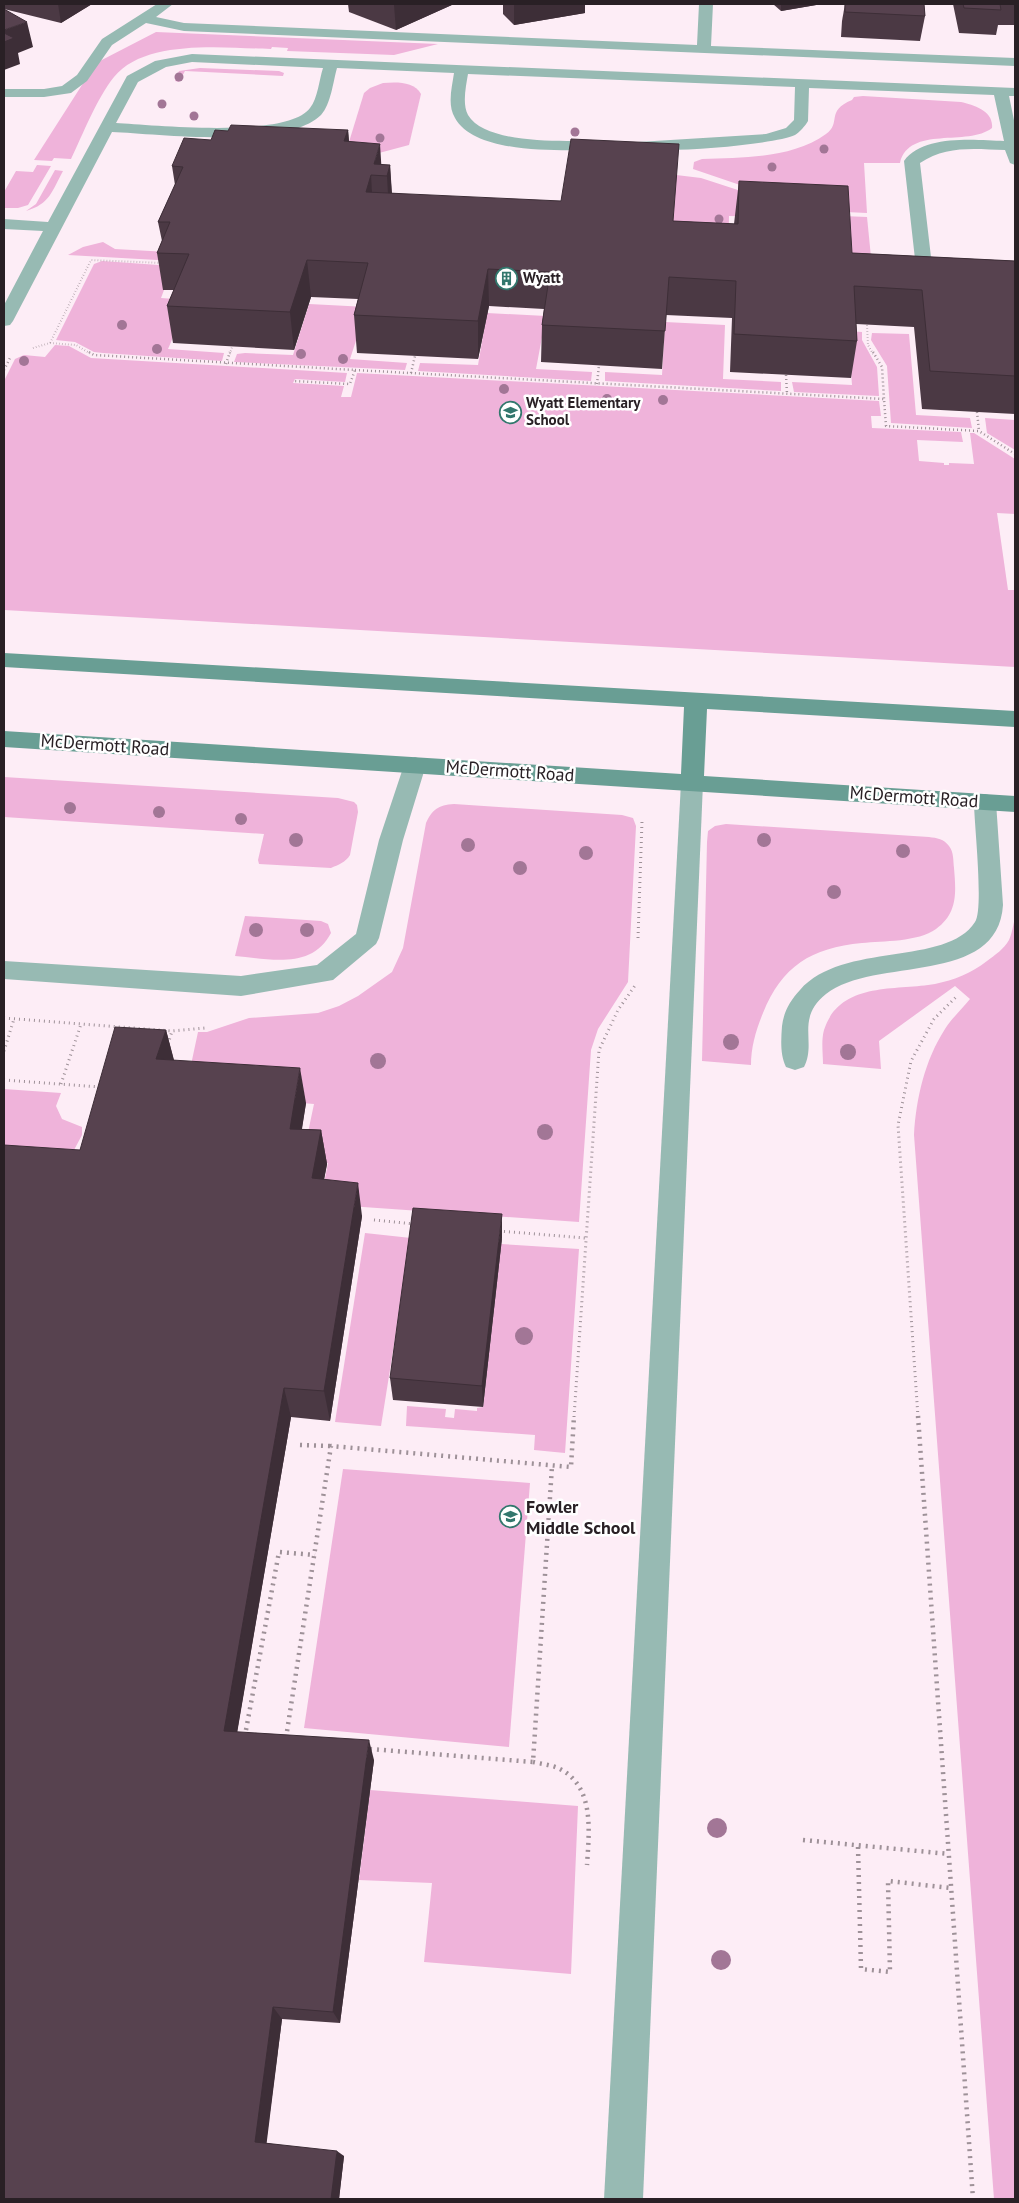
<svg xmlns="http://www.w3.org/2000/svg" width="1019" height="2203" viewBox="0 0 1019 2203" font-family="'PT Sans',sans-serif">
<style>
.green{fill:#efb3da}
.lines{fill:none;stroke-linecap:round;stroke-linejoin:round}
.path-far3{stroke:#9e9198;stroke-width:2;stroke-dasharray:0.5 2.5;stroke-linecap:butt}
.path-far2{stroke:#9e9198;stroke-width:2.5;stroke-dasharray:1 3;stroke-linecap:butt}
.path-far1{stroke:#9e9198;stroke-width:3;stroke-dasharray:1 4;stroke-linecap:butt}
.path{stroke:#9e9198;stroke-width:4.5;stroke-dasharray:2 5;stroke-linecap:butt}
.lane{fill:#97bab3;fill-rule:evenodd}
.secondary{fill:#699e94;fill-rule:evenodd}
.tree{fill:#a27696}
.wall{fill:#4b3944}
.shaded-wall{fill:#3d2e37}
.building{fill:#57424f;stroke:#3d2e37}
.labels{text-anchor:middle;stroke-width:5;stroke-linejoin:round;paint-order:stroke}
.far-poi-label{font-size:15px;font-weight:bold;fill:#292025;stroke:#fff;text-anchor:start}
.street-label{font-size:18px;fill:#292025;stroke:#fff}
.poi-label{font-size:18px;font-weight:bold;fill:#292025;stroke:#fff;text-anchor:start}
</style>
<rect width="100%" height="100%" fill="#fdedf6"/>
<g class="green">
<path d="M156 32 438 44 394 55 287 51 288 48 272 47 271 49C227 48 145 38 114 77 97 98 83 134 71 159L54 158 52 161 34 160 96 63Z"/>
<path d="M200 68 279 71 284 73 283 76 185 71 179 82 175 81 179 71Z"/>
<path d="M383 83C396 82 414 81 421 94L409 145 379 153 349 142 364 93 370 88Z"/>
<path d="M863 96 961 102C974 105 994 111 992 128 968 147 909 125 900 163H864L867 213 783 209 740 185 693 169 694 162 702 159C743 157 791 159 826 134 842 123 825 111 852 100L854 97Z"/>
<path d="M37 165 51 166 28 205 18 208H4V192L16 171 33 172Z"/>
<path d="M55 170 63 171C52 191 50 204 26 211L36 204Z"/>
<path d="M668 174 701 178 741 191 772 217 729 216 728 261 670 258Z"/>
<path d="M794 214 867 217 871 257 860 262Z"/>
<path d="M103 242 115 249 168 252 175 261 68 255 83 247Z"/>
<path d="M102 261 173 266 161 298 189 300 168 349 224 353 222 361 103 353 94 352 75 342 56 340 94 264Z"/>
<path d="M309 304 367 307 350 359 407 363 405 370 234 362 237 354 245 353 293 355Z"/>
<path d="M487 313 546 316 536 369 592 372 591 381 418 371 420 363 478 365Z"/>
<path d="M665 322 725 325 723 379 781 382V391L605 381V372L662 375Z"/>
<path d="M848 331 862 332V340L877 367 879 396 794 392 792 382 852 385Z"/>
<path d="M872 333 909 334 916 415 970 418 972 428 891 423 887 366 871 340Z"/>
<path d="M55 345 69 346 91 358 347 373 345 382 295 379 293 383 344 386 341 397H351L357 373 879 401 881 416H871L872 428 961 432 963 442 917 440 919 461 944 463V465H949V463L974 464 970 433H974L1015 459V514L997 513 1008 590H1015V667L4 610V381L15 359 24 355 45 357Z"/>
<path d="M985 418 1015 420V450L987 433Z"/>
<path d="M4 777 338 798 354 802 357 805 358 812 350 855C346 862 338 865 331 868L259 864 258 860 264 834 4 817Z"/>
<path d="M454 804 622 815 633 818 636 826 628 982 598 1029 591 1050 579 1222 320 1204 328 1163 302 1161 314 1104 185 1093 198 1032H207L249 1018 318 1013 339 1006 358 996 392 972 403 948 426 823C432 810 438 805 454 804Z"/>
<path d="M726 824 929 837C937 838 944 839 949 846 954 852 953 861 954 868 956 892 958 913 936 929 918 942 883 941 862 943 811 948 782 966 763 1013 756 1030 751 1047 751 1065L702 1061 707 842 708 831 715 826Z"/>
<path d="M245 916 321 921 328 924 331 933C312 970 269 959 235 956Z"/>
<path d="M1015 918V2199H994L914 1135C916 1098 925 1060 945 1029 952 1018 962 1009 970 999L955 986 879 1041 881 1069 823 1064C823 1054 821 1041 824 1030 840 981 895 991 935 984 954 980 972 973 987 961 995 955 1004 949 1009 940 1012 934 1013 925 1015 918Z"/>
<path d="M4 1089 61 1093 56 1106 62 1119 82 1127V1135L74 1150 4 1177Z"/>
<path d="M365 1233 411 1238 381 1426 335 1422Z"/>
<path d="M501 1244 579 1249 565 1453 534 1450 535 1435 406 1426 407 1406 446 1409 445 1417 454 1418 455 1409 477 1411V1408L483 1407Z"/>
<path d="M343 1469 530 1483 509 1747 304 1728Z"/>
<path d="M370 1790 578 1806 571 1974 424 1962 432 1883 359 1880Z"/>
</g>
<g class="lines">
<g class="path-far3">
<path d="M867 325 868 345 873 354"/>
<path d="M50 343 76 345 91 354"/>
<path d="M33 348 50 343 91 260 162 263"/>
<path d="M230 354 232 347"/>
</g>
<g class="path-far2">
<path d="M89 352 94 355 355 370 350 384 293 381"/>
<path d="M873 352 882 367 884 399"/>
<path d="M226 364 230 352"/>
<path d="M4 370 10 358"/>
<path d="M355 370 884 399 886 426 979 431 1015 454"/>
<path d="M411 373 415 356"/>
<path d="M786 375 787 394"/>
<path d="M597 384 599 365"/>
<path d="M977 412 979 431"/>
</g>
<g class="path-far1">
<path d="M638 938 642 821"/>
<path d="M4 1018 172 1031 205 1028"/>
<path d="M168 1044 172 1031"/>
<path d="M4 1051 14 1019"/>
<path d="M4 1080 100 1087"/>
<path d="M61 1084 81 1024"/>
<path d="M374 1220 415 1224"/>
<path d="M499 1231 585 1238"/>
<path d="M574 1417 599 1050 618 1010 636 984"/>
<path d="M918 1417 898 1125 911 1061 934 1019 957 996"/>
</g>
<g class="path">
<path d="M918 1416 973 2199"/>
<path d="M300 1445 331 1446"/>
<path d="M246 1730 279 1552 315 1555"/>
<path d="M286 1738 331 1446 571 1467 574 1416"/>
<path d="M370 1749 533 1762 552 1466"/>
<path d="M533 1762C542 1764 552 1765 560 1769 595 1787 589 1832 587 1865"/>
<path d="M803 1840 949 1854"/>
<path d="M858 1847 861 1969 890 1972 888 1881 951 1888"/>
</g>
<g class="lane">
<path d="M157 4H173L156 17 184 23 697 45 699 4H713L711 46 1015 58V66L184 31 146 23 112 45 87 81 71 93 44 97H4V89H44L62 86 77 75 102 39Z"/>
<path d="M192 54 1015 88V96H1009L1015 125V165L1010 163 1005 150C975 149 946 145 920 163L931 257C956 275 985 276 1015 270V280C987 286 933 285 915 259L904 161C923 134 976 140 1004 141L994 95 809 88 808 121C805 126 800 132 795 135 773 145 662 154 638 148L635 145 638 142 766 134 786 128 794 120 795 87 468 74C466 86 462 104 468 115 486 146 573 141 604 140L609 142 612 145 609 148 604 150C566 150 476 156 455 118 447 105 452 87 454 73L337 68C333 82 331 104 321 115 285 150 161 134 112 132L13 321 10 325 4 326V305L43 231 4 229V219L48 222 127 76 155 61ZM192 62 323 68C319 80 318 98 310 108 287 139 154 125 116 123L138 82 166 67Z"/>
<path d="M415 757 423 760 426 765 403 840 379 938 376 944 333 980 241 996 4 979V961L241 976 317 965 356 934 379 840 404 765 407 760Z"/>
<path d="M692 775 700 777 703 783 643 2199H604L681 783 684 777Z"/>
<path d="M985 794 993 796 996 802 1003 905C998 987 874 956 826 994 795 1019 817 1042 804 1067L795 1070 786 1067C780 1055 781 1040 782 1026 784 1011 790 1001 800 990 843 941 946 967 975 922 984 909 974 823 974 802L977 796Z"/>
</g>
<path class="secondary" d="M4 653 1015 711V727L707 709 704 776 1015 796V812L4 747V731L681 774 684 707 4 667Z"/>
</g>
<g class="tree">
<circle cx="179" cy="77" r="4.5"/>
<circle cx="162" cy="104" r="4.5"/>
<circle cx="194" cy="116" r="4.5"/>
<circle cx="575" cy="132" r="4.5"/>
<circle cx="380" cy="138" r="4.5"/>
<circle cx="824" cy="149" r="4.5"/>
<circle cx="772" cy="167" r="4.5"/>
<circle cx="719" cy="219" r="4.5"/>
<circle cx="122" cy="325" r="5"/>
<circle cx="157" cy="349" r="5"/>
<circle cx="301" cy="354" r="5"/>
<circle cx="343" cy="359" r="5"/>
<circle cx="24" cy="361" r="5"/>
<circle cx="504" cy="389" r="5"/>
<circle cx="607" cy="399" r="5"/>
<circle cx="663" cy="400" r="5"/>
<circle cx="70" cy="808" r="6"/>
<circle cx="159" cy="812" r="6"/>
<circle cx="241" cy="819" r="6"/>
<circle cx="296" cy="840" r="7"/>
<circle cx="764" cy="840" r="7"/>
<circle cx="468" cy="845" r="7"/>
<circle cx="903" cy="851" r="7"/>
<circle cx="586" cy="853" r="7"/>
<circle cx="520" cy="868" r="7"/>
<circle cx="834" cy="892" r="7"/>
<circle cx="256" cy="930" r="7"/>
<circle cx="307" cy="930" r="7"/>
<circle cx="731" cy="1042" r="8"/>
<circle cx="848" cy="1052" r="8"/>
<circle cx="378" cy="1061" r="8"/>
<circle cx="545" cy="1132" r="8"/>
<circle cx="524" cy="1336" r="9"/>
<circle cx="717" cy="1828" r="10"/>
<circle cx="721" cy="1960" r="10"/>
</g>
<g class="wall">
<path d="M4 4H92L61 23 4 9Z"/>
<path d="M348 4H454L396 30 349 12Z"/>
<path d="M503 4H585V13L514 25 503 14Z"/>
<path d="M773 4H822L781 11Z"/>
<path d="M845 4H924L925 16 920 41 841 37 842 21Z"/>
<path d="M953 4H1015V25H998L996 35 959 33Z"/>
<path d="M348 130 349 142 382 165H390L392 193 673 221 734 224 739 181 852 253 1015 261V414L922 409 914 327 856 324 857 341 851 378 730 372 732 318 666 315 662 369 541 362 542 325 544 309 489 306 478 359 357 353 354 315 358 299 311 297 294 350 173 343 167 306 174 290H163L157 253 162 241 158 222 175 185 172 166 211 140 228 131Z"/>
<path d="M166 1030 174 1060 306 1103 302 1129 321 1130 327 1164 324 1179 362 1216 330 1421 291 1417 237 1732 374 1760 340 2023 282 2019 266 2143 344 2156 339 2199H4L80 1150Z"/>
<path d="M502 1238 483 1407 393 1400 390 1378Z"/>
</g>
<g class="shaded-wall">
<path d="M58 4H92L61 23Z"/>
<path d="M397 4H454L396 30 394 5Z"/>
<path d="M514 4H585V13L514 25Z"/>
<path d="M781 4H822L781 11Z"/>
<path d="M27 22 33 47 18 53 20 64 4 70V30Z"/>
<path d="M348 130 351 166 344 141Z"/>
<path d="M380 144 382 176 374 164Z"/>
<path d="M390 165 392 201 389 212 387 176Z"/>
<path d="M371 175 373 212 366 192Z"/>
<path d="M307 260 311 297 294 350 290 312Z"/>
<path d="M488 269 489 306 478 359V321Z"/>
<path d="M166 1030 175 1065 156 1059Z"/>
<path d="M300 1068 306 1103 296 1163 290 1129Z"/>
<path d="M321 1130 327 1164 318 1212 312 1178Z"/>
<path d="M358 1183 362 1216 330 1421 324 1391Z"/>
<path d="M502 1214V1238L483 1407 482 1386Z"/>
<path d="M284 1388 291 1417 234 1751 224 1731Z"/>
<path d="M369 1740 374 1760 340 2023 333 2012Z"/>
<path d="M273 2007 282 2019 266 2148 255 2142Z"/>
<path d="M337 2151 344 2156 339 2199H331Z"/>
</g>
<g class="building">
<path d="M845 4H924L925 16 845 12Z"/>
<path d="M963 4H1000L1001 10 964 8Z"/>
<path d="M4 9 27 22 4 30Z"/>
<path d="M4 33 14 38 4 42Z"/>
<path d="M231 125 348 130 344 141 380 144 374 164 390 165 387 176 371 175 366 192 561 201 571 139 679 144 673 221 738 224 739 181 848 186 852 253 1015 261V376L930 371 922 290 854 286 857 341 734 334 736 281 669 277 665 331 542 325 550 272 488 269 478 321 354 315 368 263 307 260 290 312 167 306 189 254 157 253 170 222H158L183 167 172 166 184 138 211 140 215 130 228 131Z"/>
<path d="M115 1027 166 1030 156 1059 300 1068 290 1129 321 1130 312 1178 358 1183 324 1391 284 1388 224 1731 369 1740 333 2012 273 2007 255 2142 337 2151 331 2199H4V1145L80 1150Z"/>
<path d="M413 1208 502 1214 482 1386 390 1378Z"/>
</g>
<defs>
<symbol id="building-ring" viewBox="-11 -11 22 22"><circle r="9.5" fill="#fff" stroke="#32776d" stroke-width="1.5"/><path d="M-4-6H4V6H1V3H-1V6H-4ZM-2.5-4.3h1.7v1.8h-1.7ZM.8-4.3h1.7v1.8H.8ZM-2.5-1h1.7V.8h-1.7ZM.8-1h1.7V.8H.8Z" fill="#32776d"/></symbol>
<symbol id="school-ring" viewBox="-11 -11 22 22"><circle r="9.5" fill="#fff" stroke="#32776d" stroke-width="1.5"/><path d="M0-5L7-2L0 1L-7-2ZM-4 1L0 2.5L4 1V4Q0 6-4 4Z" fill="#32776d"/></symbol>
</defs>
<g fill-rule="evenodd">
<use href="#building-ring" x="494" y="266" width="25" height="25"/>
<use href="#school-ring" x="498" y="400" width="25" height="25"/>
<use href="#school-ring" x="498" y="1504" width="25" height="25"/>
</g>
<g class="labels">
<g class="far-poi-label">
<text x="523" y="283">Wyatt</text>
<text x="526" y="408">Wyatt Elementary<tspan x="526" dy="17">School</tspan></text>
</g>
<g class="street-label">
<text transform="translate(105 745) rotate(4)" y="6">McDermott Road</text>
<text transform="translate(510 771) rotate(4)" y="6">McDermott Road</text>
<text transform="translate(914 797) rotate(4)" y="6">McDermott Road</text>
</g>
<g class="poi-label">
<text x="526" y="1513">Fowler<tspan x="526" dy="21">Middle School</tspan></text>
</g>
</g>
<rect width="1019" height="2203" fill="none" stroke="#292025" stroke-width="10"/>
</svg>
